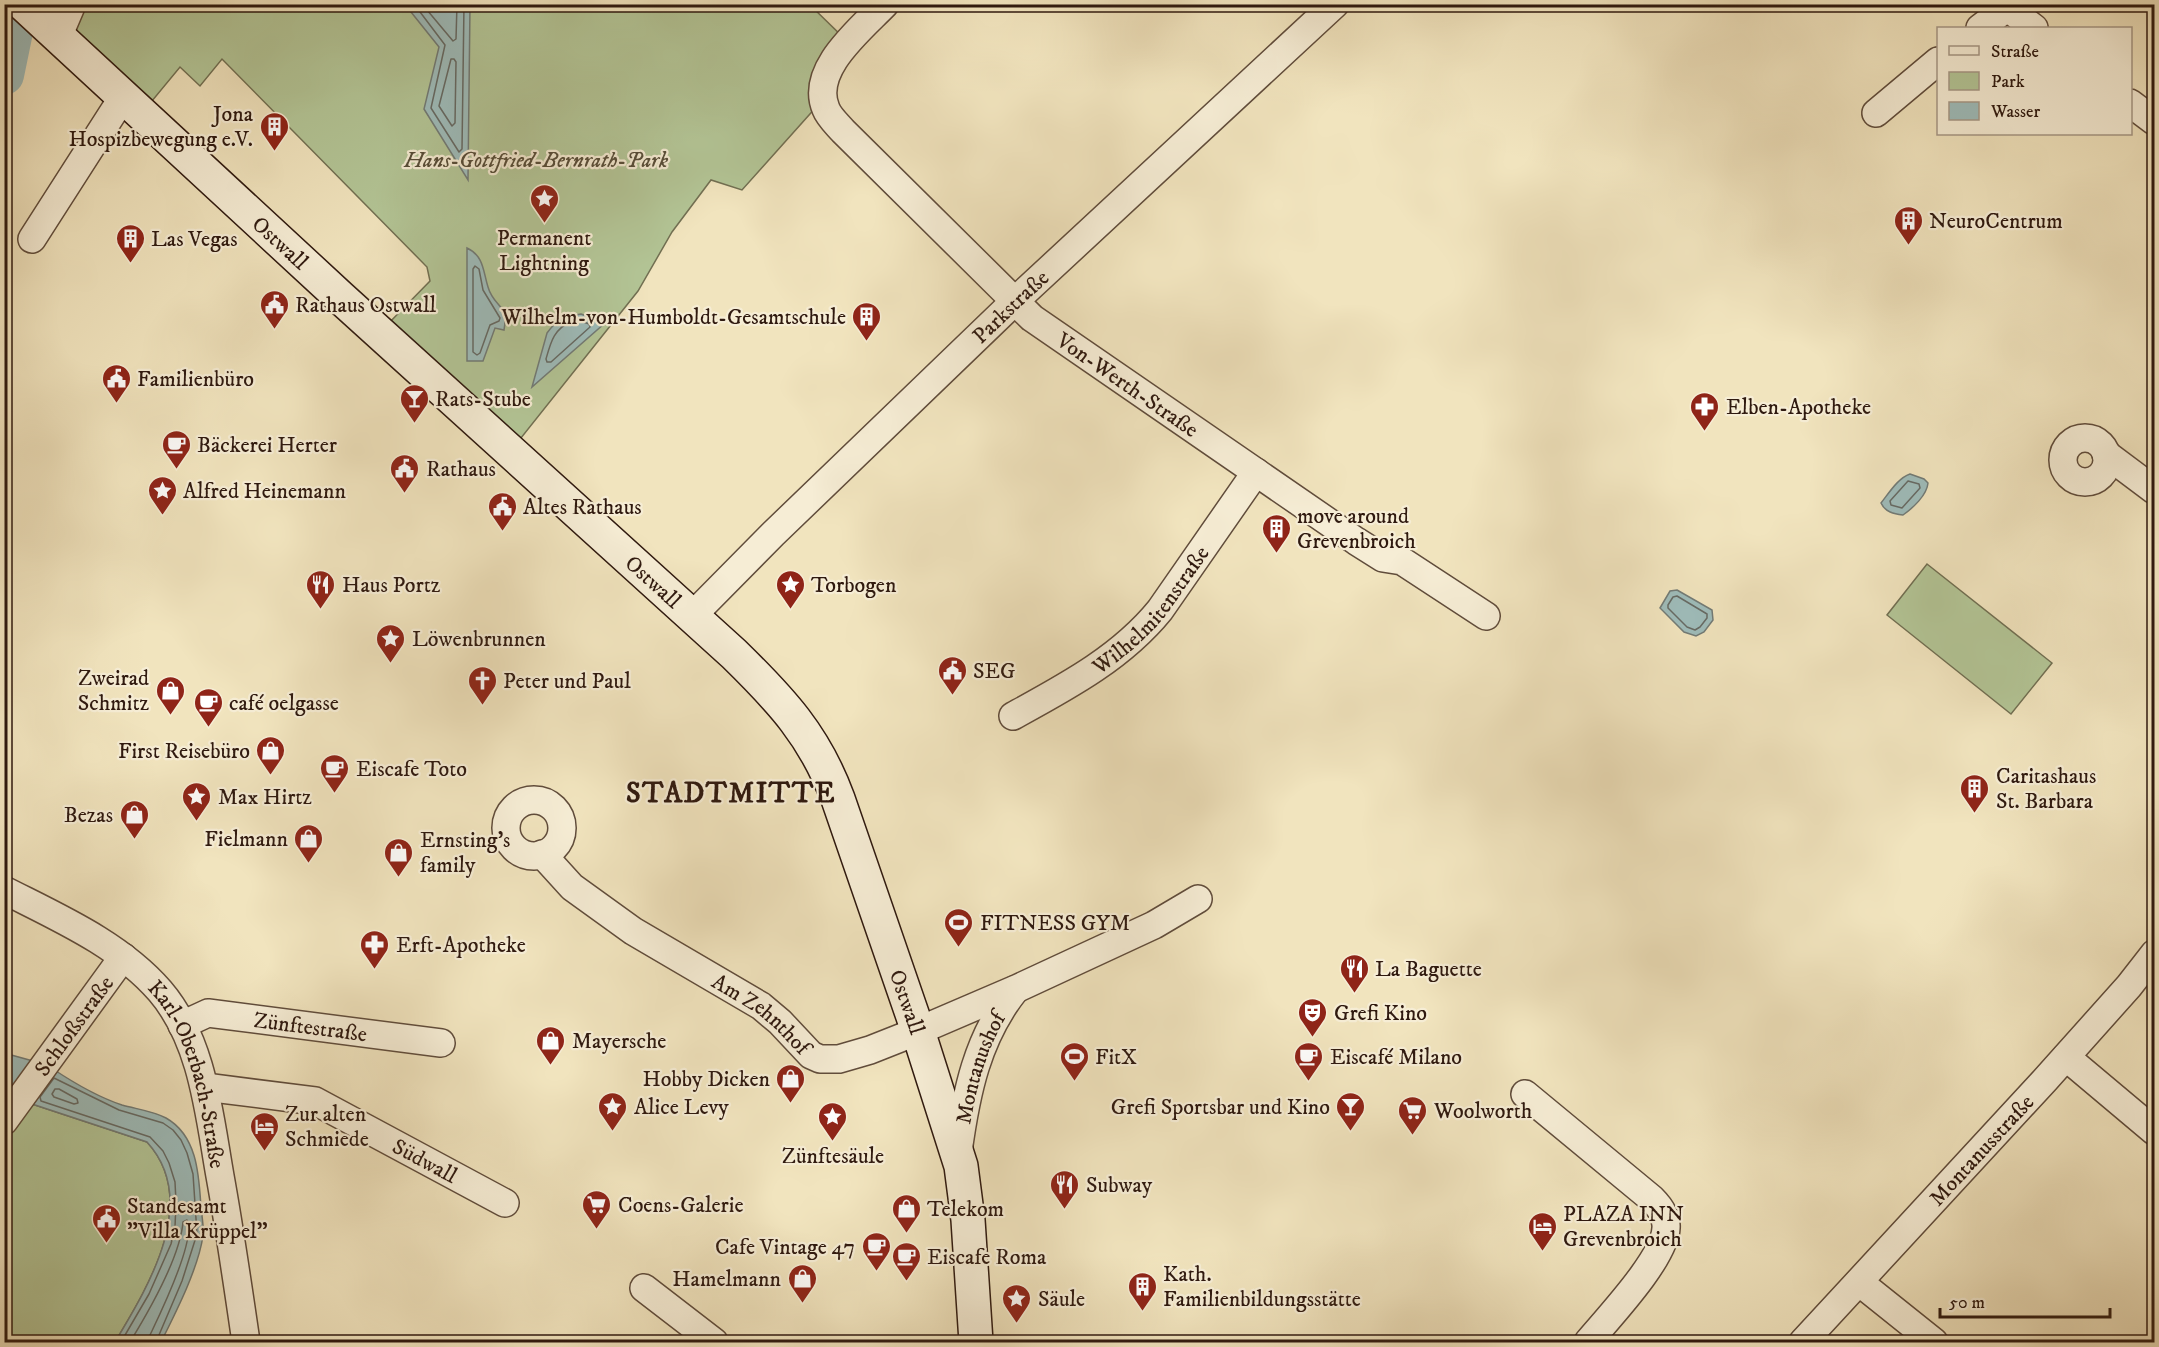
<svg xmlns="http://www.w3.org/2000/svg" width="2159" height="1347" viewBox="0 0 2159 1347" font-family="'IM FELL DW Pica',serif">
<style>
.green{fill:#b3c596;stroke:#716f52;stroke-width:1.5}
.water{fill:#9ebcba;stroke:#727b76;stroke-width:1.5}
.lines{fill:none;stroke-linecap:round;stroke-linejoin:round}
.shore{stroke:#666a64;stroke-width:1.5}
.river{stroke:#9ebcba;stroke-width:40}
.minor-casing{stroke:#604c3b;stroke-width:30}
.secondary-casing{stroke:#2f190f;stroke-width:36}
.minor{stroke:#f6edd5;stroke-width:27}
.secondary{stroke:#f6edd5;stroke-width:33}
.labels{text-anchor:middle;stroke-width:4.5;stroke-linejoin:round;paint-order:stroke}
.poi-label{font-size:22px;fill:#2f190f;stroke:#f6edd5;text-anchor:start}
.park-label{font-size:22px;font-style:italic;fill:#574d38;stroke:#f6edd5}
.street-label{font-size:22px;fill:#2f190f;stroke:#f6edd5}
.district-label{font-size:28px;font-weight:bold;letter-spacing:1.5px;fill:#2f190f;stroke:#f6edd5}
</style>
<rect width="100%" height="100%" fill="#f1e4be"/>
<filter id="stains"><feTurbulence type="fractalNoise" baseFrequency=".00333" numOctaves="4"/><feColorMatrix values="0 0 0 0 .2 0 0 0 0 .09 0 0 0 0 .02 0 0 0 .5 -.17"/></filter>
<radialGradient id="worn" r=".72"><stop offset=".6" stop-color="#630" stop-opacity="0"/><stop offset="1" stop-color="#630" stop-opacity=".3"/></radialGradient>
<g class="green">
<path d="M34 5H810L851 45 826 96 742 190 711 180 672 232 638 291 517 443 386 326 430 281 427 267 222 59 200 86 180 67 147 107Z"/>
<path d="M1927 564 2052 663 2011 714 1887 615Z"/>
<path d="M29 1103 147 1142C201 1201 148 1287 115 1342H5V1139Z"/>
</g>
<g class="water">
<path d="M409 5H470L468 180 424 109 439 47 407 7Z"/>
<path d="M467 248C484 256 483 271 488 287 494 308 509 303 504 330L495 328 483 361H467Z"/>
<path d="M581 314 605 323 532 387 547 333C556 320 567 316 581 314Z"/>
<path d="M1910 474 1924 479 1928 483C1927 495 1913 508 1903 515 1894 514 1885 512 1881 503 1889 493 1898 478 1910 474Z"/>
<path d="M1677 590 1712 610 1713 620 1704 632 1696 636 1684 632 1660 608 1670 591Z"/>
<path d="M4 1053 33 1061 9 1097 5 1095Z"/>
<path d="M53 1069C74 1083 98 1097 122 1105 136 1109 153 1111 166 1118 198 1136 199 1177 201 1208 202 1217 204 1227 203 1236 198 1269 176 1312 161 1342H115C148 1287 201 1201 147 1142L29 1103Z"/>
</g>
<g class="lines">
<g class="shore">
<path d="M414 4 445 45 431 108 459 152 462 149 464 4"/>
<path d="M422 4 453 41 456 39 457 4"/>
<path d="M451 59H454L456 62 455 123 452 126 439 106Z"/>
<path d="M475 266 479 269 483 290 500 318 499 321 490 325 480 353 477 355 473 352V269Z"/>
<path d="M572 321H581L589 324 590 327 551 362H547L546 359C551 341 554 329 572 321Z"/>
<path d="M1908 481 1919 484 1920 488 1902 508 1891 505 1890 501Z"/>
<path d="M1677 596 1707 614V618L1700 627 1695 630 1687 627 1668 608V605L1673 597Z"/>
<path d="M55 1089H59L77 1099 78 1103 74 1104 54 1097 52 1094Z"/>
<path d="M121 1342 149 1294 171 1244 175 1227 176 1202 175 1182 169 1163 163 1151 150 1137 41 1101 40 1097 54 1078 119 1110 163 1123 173 1130 181 1140 187 1153 193 1174 197 1234 182 1281 156 1342"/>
<path d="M130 1342C149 1311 180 1258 183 1222L187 1220C197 1239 160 1314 150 1335L148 1342"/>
</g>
<path class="river" d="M4 75 16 17 15 4"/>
<defs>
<g id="minor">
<path id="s1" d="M885 4C861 29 809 70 826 109 829 117 837 124 843 131L1032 318 1356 541 1383 558 1402 561 1486 616"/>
<path d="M2003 4 2034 28"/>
<path d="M1980 28 2012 4"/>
<path d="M58 37 72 4"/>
<path d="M2130 103 2154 121"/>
<path d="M1876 113 1938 61"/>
<path d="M32 239 123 97"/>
<circle cx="2085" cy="460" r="22"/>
<path d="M2106 454 2154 490"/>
<path id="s2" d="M692 616 773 534 1016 300 1335 4"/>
<path id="s3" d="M1013 716C1066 687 1121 658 1160 610L1256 472"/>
<circle cx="534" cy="828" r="28"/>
<path id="s4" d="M542 854 572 887 633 931 761 1006 780 1022 811 1055 820 1059H839L870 1050 918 1031 1016 989 1154 925 1198 899"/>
<path id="s5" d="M4 890C59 918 119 944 160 991 203 1041 209 1114 220 1176 230 1231 238 1287 246 1342"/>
<path id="s6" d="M182 1025 208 1013 441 1043"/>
<path d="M2066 1057 2154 1131"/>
<path id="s7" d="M205 1087 315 1101 505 1203"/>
<path d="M1525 1094 1652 1199C1660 1207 1667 1216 1666 1228 1665 1258 1608 1318 1588 1342"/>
<path id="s8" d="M4 1121 123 957"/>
<path id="s9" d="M958 1152C966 1093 977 1038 1015 990"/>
<path d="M1859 1282 1934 1342"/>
<path d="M644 1288 714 1342"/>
<path id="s10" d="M1803 1342 2045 1080 2129 986 2154 954"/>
</g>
<g id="secondary">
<path id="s11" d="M23 4 340 297 734 654C781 700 815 736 838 799L918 1031 961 1166 968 1220 976 1342"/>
</g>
</defs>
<use href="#minor" class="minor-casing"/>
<use href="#secondary" class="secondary-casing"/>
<use href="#minor" class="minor"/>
<use href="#secondary" class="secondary"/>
</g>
<defs>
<symbol id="building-pin" viewBox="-11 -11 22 30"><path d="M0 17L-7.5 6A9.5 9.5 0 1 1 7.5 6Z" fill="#8f2418" stroke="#f6edd5"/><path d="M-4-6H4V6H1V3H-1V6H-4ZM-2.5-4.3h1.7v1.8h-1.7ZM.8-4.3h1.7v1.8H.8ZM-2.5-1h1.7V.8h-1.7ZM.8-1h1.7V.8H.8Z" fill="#fff"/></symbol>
<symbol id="sight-pin" viewBox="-11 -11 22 30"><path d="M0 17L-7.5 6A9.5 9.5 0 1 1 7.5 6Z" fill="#8f2418" stroke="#f6edd5"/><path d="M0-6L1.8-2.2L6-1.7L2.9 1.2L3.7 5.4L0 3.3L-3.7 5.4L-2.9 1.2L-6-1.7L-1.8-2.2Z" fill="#fff"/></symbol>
<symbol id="civic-pin" viewBox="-11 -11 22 30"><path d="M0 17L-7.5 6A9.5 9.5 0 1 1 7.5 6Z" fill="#8f2418" stroke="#f6edd5"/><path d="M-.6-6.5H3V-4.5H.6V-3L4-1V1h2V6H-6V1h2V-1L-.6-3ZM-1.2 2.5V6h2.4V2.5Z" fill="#fff"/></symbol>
<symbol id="bar-pin" viewBox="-11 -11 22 30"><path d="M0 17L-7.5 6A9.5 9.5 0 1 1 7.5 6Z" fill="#8f2418" stroke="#f6edd5"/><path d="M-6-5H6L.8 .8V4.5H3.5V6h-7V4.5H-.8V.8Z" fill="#fff"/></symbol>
<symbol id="pharmacy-pin" viewBox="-11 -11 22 30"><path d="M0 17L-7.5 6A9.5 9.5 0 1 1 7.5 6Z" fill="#8f2418" stroke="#f6edd5"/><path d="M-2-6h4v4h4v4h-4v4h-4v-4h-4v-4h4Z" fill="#fff"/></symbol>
<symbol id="cafe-pin" viewBox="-11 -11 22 30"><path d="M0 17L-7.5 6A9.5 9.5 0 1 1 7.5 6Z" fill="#8f2418" stroke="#f6edd5"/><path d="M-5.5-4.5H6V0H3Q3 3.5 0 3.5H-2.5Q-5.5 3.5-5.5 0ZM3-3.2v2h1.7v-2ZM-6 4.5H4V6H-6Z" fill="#fff"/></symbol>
<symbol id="restaurant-pin" viewBox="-11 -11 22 30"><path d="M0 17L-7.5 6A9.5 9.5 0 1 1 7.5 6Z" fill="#8f2418" stroke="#f6edd5"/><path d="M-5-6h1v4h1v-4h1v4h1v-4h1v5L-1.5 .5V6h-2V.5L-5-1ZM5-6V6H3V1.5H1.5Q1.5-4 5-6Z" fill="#fff"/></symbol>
<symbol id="church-pin" viewBox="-11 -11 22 30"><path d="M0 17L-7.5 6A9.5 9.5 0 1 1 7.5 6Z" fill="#8f2418" stroke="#f6edd5"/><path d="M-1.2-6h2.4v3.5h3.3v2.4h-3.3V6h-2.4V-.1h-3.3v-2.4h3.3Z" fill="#fff"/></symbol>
<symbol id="shop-pin" viewBox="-11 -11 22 30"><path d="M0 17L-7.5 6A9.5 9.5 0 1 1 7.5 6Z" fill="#8f2418" stroke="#f6edd5"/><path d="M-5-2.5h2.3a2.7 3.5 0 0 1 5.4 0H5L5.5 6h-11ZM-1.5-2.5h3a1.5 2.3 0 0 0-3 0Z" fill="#fff"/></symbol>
<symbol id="stadium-pin" viewBox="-11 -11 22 30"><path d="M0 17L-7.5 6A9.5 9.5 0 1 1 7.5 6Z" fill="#8f2418" stroke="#f6edd5"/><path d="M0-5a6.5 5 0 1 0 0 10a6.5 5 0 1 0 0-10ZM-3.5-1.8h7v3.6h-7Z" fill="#fff"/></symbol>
<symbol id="theatre-pin" viewBox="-11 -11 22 30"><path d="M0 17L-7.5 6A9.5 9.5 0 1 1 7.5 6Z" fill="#8f2418" stroke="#f6edd5"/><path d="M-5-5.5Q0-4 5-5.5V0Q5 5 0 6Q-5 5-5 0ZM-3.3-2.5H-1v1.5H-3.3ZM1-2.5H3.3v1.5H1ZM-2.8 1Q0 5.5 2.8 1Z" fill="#fff"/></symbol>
<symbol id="supermarket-pin" viewBox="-11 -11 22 30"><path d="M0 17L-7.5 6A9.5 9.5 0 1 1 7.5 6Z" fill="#8f2418" stroke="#f6edd5"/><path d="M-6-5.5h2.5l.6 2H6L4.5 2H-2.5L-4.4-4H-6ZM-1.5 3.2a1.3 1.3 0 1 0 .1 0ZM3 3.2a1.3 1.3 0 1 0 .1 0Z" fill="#fff"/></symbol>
<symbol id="hotel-pin" viewBox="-11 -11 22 30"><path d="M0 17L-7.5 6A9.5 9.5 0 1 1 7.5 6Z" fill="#8f2418" stroke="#f6edd5"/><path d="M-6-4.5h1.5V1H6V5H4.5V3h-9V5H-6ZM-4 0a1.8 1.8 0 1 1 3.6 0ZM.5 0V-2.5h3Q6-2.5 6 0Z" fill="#fff"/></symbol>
</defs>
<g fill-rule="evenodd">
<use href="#building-pin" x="258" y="110" width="33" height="45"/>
<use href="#sight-pin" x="528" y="182" width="33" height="45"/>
<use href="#building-pin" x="1892" y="204" width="33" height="45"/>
<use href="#building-pin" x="114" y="222" width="33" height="45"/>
<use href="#civic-pin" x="258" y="288" width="33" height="45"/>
<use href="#building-pin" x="850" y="300" width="33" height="45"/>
<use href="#civic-pin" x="100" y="362" width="33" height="45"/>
<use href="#bar-pin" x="398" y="382" width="33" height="45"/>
<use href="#pharmacy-pin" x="1688" y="390" width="33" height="45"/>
<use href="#cafe-pin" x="160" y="428" width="33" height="45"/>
<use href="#civic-pin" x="388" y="452" width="33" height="45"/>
<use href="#sight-pin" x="146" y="474" width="33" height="45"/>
<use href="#civic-pin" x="486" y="490" width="33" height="45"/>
<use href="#building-pin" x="1260" y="512" width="33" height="45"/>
<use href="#restaurant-pin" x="304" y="568" width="33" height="45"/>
<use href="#sight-pin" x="774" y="568" width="33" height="45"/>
<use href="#sight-pin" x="374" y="622" width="33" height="45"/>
<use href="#civic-pin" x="936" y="654" width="33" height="45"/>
<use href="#church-pin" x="466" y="664" width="33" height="45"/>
<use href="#shop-pin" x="154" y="674" width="33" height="45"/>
<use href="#cafe-pin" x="192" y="686" width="33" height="45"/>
<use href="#shop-pin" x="254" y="734" width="33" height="45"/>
<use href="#cafe-pin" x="318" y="752" width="33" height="45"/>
<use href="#building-pin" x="1958" y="772" width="33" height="45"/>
<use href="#sight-pin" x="180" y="780" width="33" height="45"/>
<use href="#shop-pin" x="118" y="798" width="33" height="45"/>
<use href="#shop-pin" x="292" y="822" width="33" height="45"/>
<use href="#shop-pin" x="382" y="836" width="33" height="45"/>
<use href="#stadium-pin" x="942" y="906" width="33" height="45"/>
<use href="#pharmacy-pin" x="358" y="928" width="33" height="45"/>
<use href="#restaurant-pin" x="1338" y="952" width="33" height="45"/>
<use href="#theatre-pin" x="1296" y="996" width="33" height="45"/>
<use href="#shop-pin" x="534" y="1024" width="33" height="45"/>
<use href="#stadium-pin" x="1058" y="1040" width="33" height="45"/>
<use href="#cafe-pin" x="1292" y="1040" width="33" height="45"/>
<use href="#shop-pin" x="774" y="1062" width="33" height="45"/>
<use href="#sight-pin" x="596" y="1090" width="33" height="45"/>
<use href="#bar-pin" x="1334" y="1090" width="33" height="45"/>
<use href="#supermarket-pin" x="1396" y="1094" width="33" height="45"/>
<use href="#sight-pin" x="816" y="1100" width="33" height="45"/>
<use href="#hotel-pin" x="248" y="1110" width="33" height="45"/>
<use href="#restaurant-pin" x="1048" y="1168" width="33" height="45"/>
<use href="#supermarket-pin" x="580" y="1188" width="33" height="45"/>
<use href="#shop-pin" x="890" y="1192" width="33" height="45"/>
<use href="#civic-pin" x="90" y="1202" width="33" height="45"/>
<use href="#hotel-pin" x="1526" y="1210" width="33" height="45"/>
<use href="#cafe-pin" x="860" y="1230" width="33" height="45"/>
<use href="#cafe-pin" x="890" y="1240" width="33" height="45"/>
<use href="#shop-pin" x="786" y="1262" width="33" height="45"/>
<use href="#building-pin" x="1126" y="1270" width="33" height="45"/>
<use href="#sight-pin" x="1000" y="1282" width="33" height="45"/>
</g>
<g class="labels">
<g class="poi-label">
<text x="253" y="121" text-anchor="end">Jona<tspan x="253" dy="25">Hospizbewegung e.V.</tspan></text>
<text x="1929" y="228">NeuroCentrum</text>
<text x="544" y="245" text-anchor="middle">Permanent<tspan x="544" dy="25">Lightning</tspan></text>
<text x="151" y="246">Las Vegas</text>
<text x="295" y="312">Rathaus Ostwall</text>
<text x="846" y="324" text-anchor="end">Wilhelm-von-Humboldt-Gesamtschule</text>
<text x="137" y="386">Familienbüro</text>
<text x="435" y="406">Rats-Stube</text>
<text x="1726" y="414">Elben-Apotheke</text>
<text x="197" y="452">Bäckerei Herter</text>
<text x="426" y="476">Rathaus</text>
<text x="183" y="498">Alfred Heinemann</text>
<text x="523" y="514">Altes Rathaus</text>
<text x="1297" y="523">move around<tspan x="1297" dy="25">Grevenbroich</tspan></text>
<text x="342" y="592">Haus Portz</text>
<text x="811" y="592">Torbogen</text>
<text x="412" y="646">Löwenbrunnen</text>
<text x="973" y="678">SEG</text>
<text x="149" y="685" text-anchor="end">Zweirad<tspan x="149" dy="25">Schmitz</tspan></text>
<text x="503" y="688">Peter und Paul</text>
<text x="229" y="710">café oelgasse</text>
<text x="250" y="758" text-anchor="end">First Reisebüro</text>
<text x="356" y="776">Eiscafe Toto</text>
<text x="1996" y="783">Caritashaus<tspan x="1996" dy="25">St. Barbara</tspan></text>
<text x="218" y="804">Max Hirtz</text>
<text x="113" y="822" text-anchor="end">Bezas</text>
<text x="288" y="846" text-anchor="end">Fielmann</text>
<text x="420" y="847">Ernsting's<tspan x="420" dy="25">family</tspan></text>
<text x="980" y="930">FITNESS GYM</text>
<text x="396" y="952">Erft-Apotheke</text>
<text x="1375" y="976">La Baguette</text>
<text x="1334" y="1020">Grefi Kino</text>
<text x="572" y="1048">Mayersche</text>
<text x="1095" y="1064">FitX</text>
<text x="1330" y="1064">Eiscafé Milano</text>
<text x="770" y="1086" text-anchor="end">Hobby Dicken</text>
<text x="634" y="1114">Alice Levy</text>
<text x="1330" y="1114" text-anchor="end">Grefi Sportsbar und Kino</text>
<text x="1434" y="1118">Woolworth</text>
<text x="285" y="1121">Zur alten<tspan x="285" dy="25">Schmiede</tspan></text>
<text x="833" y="1163" text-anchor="middle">Zünftesäule</text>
<text x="1086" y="1192">Subway</text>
<text x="618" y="1212">Coens-Galerie</text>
<text x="127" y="1213">Standesamt<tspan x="127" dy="25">"Villa Krüppel"</tspan></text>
<text x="927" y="1216">Telekom</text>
<text x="1563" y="1221">PLAZA INN<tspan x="1563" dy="25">Grevenbroich</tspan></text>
<text x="855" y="1254" text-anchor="end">Cafe Vintage 47</text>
<text x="927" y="1264">Eiscafe Roma</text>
<text x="1163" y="1281">Kath.<tspan x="1163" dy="25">Familienbildungsstätte</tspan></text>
<text x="781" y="1286" text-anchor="end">Hamelmann</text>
<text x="1038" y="1306">Säule</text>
</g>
<g class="park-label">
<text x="536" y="167">Hans-Gottfried-Bernrath-Park</text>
</g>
<g class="street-label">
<text dy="8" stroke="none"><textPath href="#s11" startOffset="351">Ostwall</textPath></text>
<text dy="8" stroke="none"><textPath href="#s2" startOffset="444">Parkstraße</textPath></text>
<text dy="8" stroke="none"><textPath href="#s1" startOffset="538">Von-Werth-Straße</textPath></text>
<text dy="8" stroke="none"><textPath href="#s11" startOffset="855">Ostwall</textPath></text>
<text dy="8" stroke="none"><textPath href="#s3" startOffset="176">Wilhelmitenstraße</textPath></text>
<text dy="8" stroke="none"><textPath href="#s11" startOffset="1358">Ostwall</textPath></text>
<text dy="8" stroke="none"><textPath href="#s4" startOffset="273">Am Zehnthof</textPath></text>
<text dy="8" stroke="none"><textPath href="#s8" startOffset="118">Schloßstraße</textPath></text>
<text dy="8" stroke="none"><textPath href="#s6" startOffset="132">Zünftestraße</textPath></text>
<text dy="8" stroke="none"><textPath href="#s9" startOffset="87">Montanushof</textPath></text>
<text dy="8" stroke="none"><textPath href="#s5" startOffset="276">Karl-Oberbach-Straße</textPath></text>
<text dy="8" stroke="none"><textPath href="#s10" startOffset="262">Montanusstraße</textPath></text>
<text dy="8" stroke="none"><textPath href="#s7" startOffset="236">Südwall</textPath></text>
</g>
<g class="district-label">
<text x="731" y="802">STADTMITTE</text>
</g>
</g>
<rect width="2159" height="1347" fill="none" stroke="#f1e4be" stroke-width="24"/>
<rect x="6" y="6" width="2147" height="1335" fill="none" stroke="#2f190f" stroke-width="3"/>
<rect x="12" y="12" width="2135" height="1323" fill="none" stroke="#2f190f" stroke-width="1.5"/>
<rect x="1937" y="27" width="195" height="108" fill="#f6edd5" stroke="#a69886" stroke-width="1.5"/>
<rect x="1949" y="46" width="30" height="9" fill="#f6edd5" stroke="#a69886" stroke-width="1.5"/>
<text x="1991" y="57" font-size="18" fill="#2f190f">Straße</text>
<rect x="1949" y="72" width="30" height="18" fill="#b3c596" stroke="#a69886" stroke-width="1.5"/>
<text x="1991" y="87" font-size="18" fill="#2f190f">Park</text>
<rect x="1949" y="102" width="30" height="18" fill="#9ebcba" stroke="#a69886" stroke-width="1.5"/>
<text x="1991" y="117" font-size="18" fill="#2f190f">Wasser</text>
<path d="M1940 1308v9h170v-9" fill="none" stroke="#2f190f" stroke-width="3"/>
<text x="1949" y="1308" font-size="18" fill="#2f190f" stroke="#f6edd5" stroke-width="4.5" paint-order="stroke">50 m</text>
<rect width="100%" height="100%" filter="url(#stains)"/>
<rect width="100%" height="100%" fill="url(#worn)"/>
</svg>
